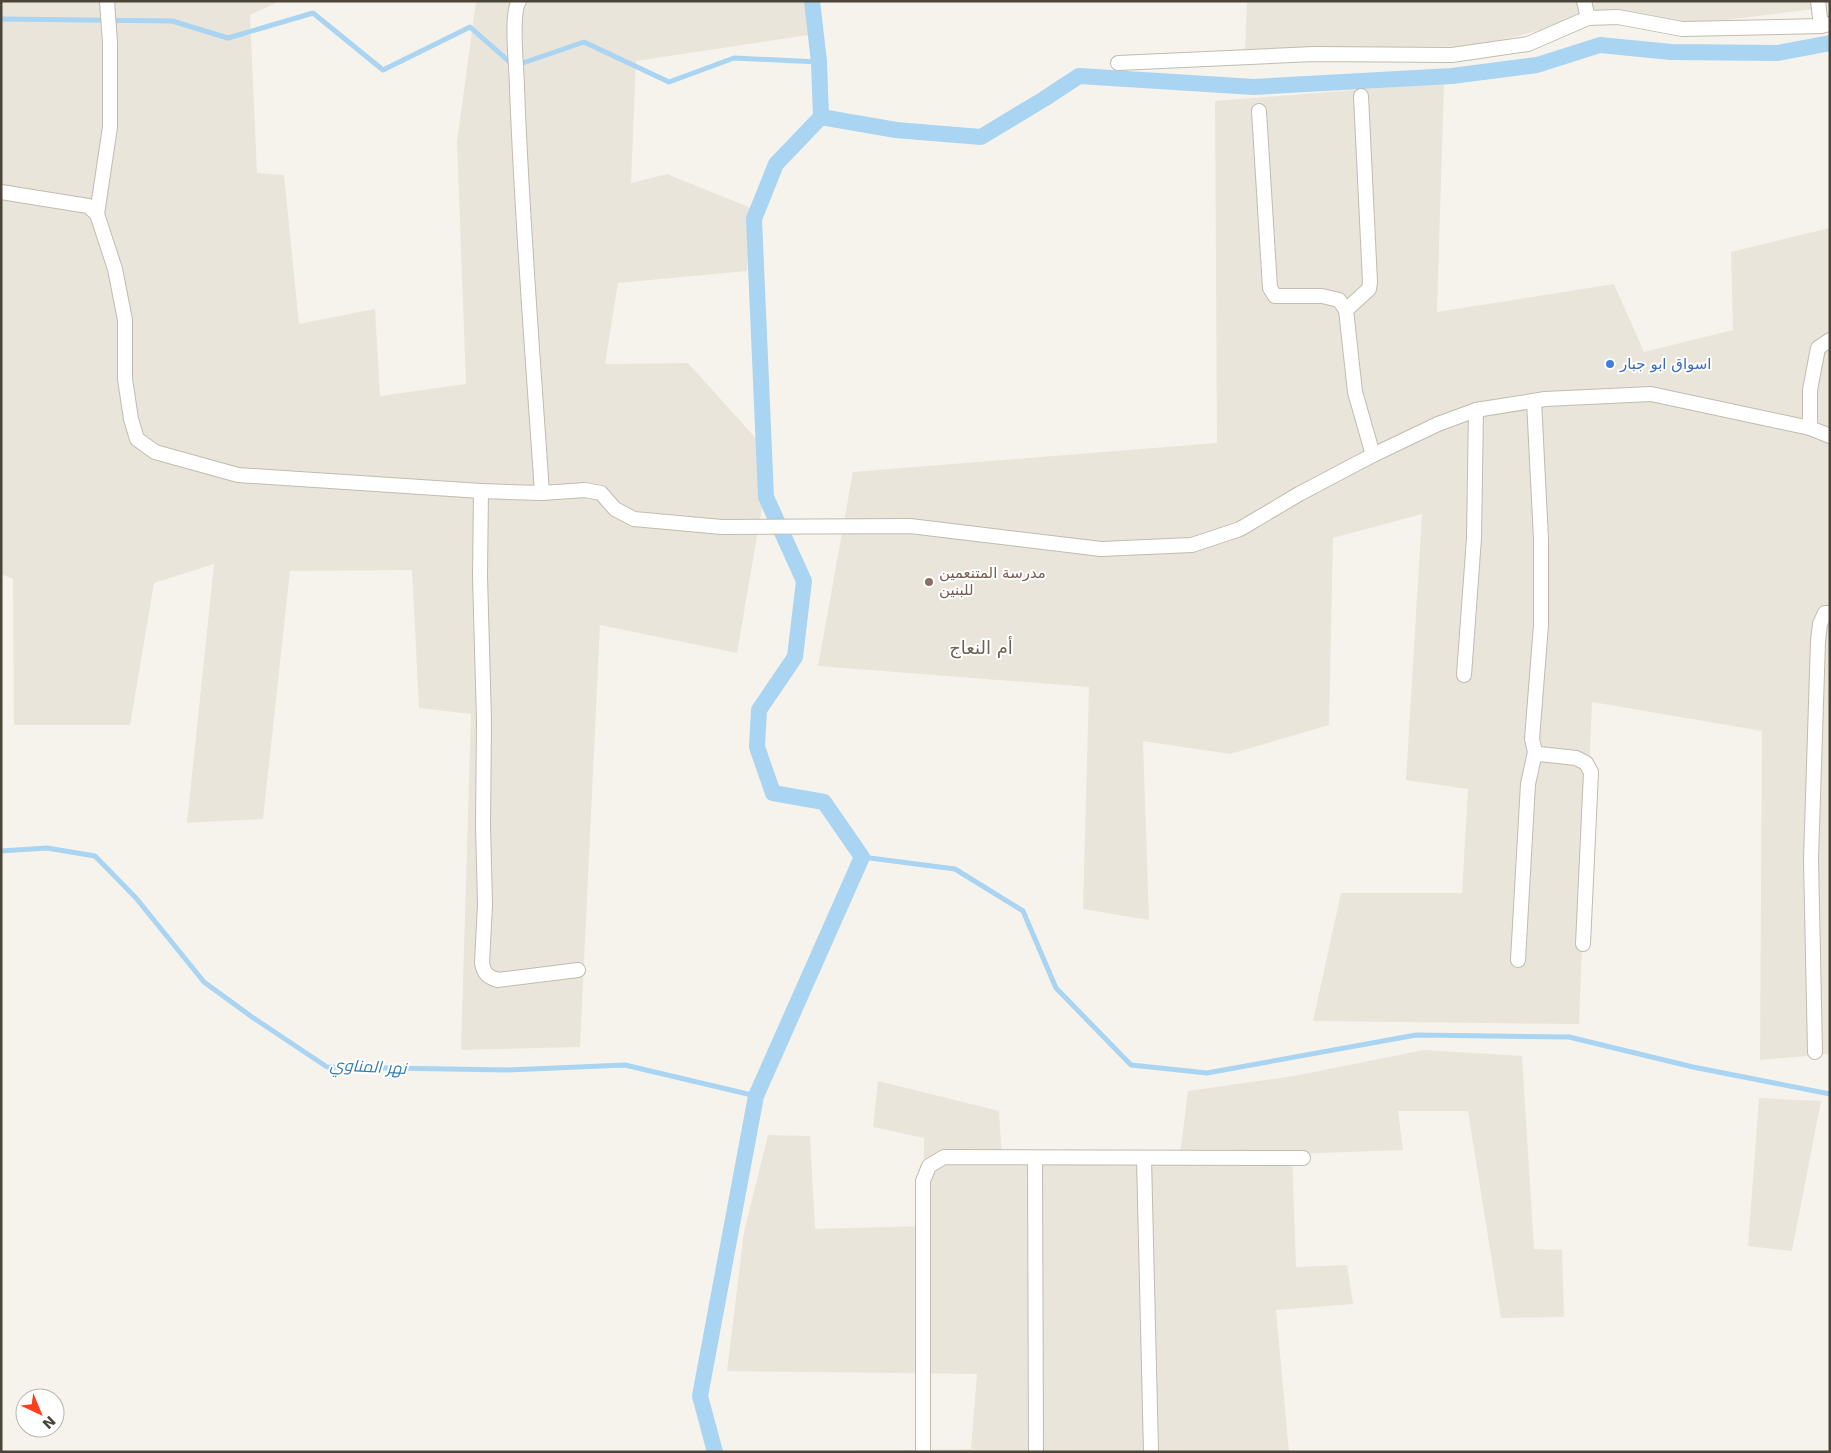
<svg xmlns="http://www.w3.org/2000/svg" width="1831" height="1453" viewBox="0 0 1831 1453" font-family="'DejaVu Sans',Cairo,sans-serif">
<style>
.residential{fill:#eae5da}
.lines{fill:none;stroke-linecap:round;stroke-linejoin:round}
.stream{stroke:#a9d4f2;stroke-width:5}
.canal{stroke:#a9d4f2;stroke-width:16}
.street-casing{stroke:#c2bbae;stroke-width:16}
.street{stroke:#fff;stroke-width:14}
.shop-dot{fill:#3f7fe0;stroke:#fff;stroke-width:2}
.education-dot{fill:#8d6e63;stroke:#fff;stroke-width:2}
.labels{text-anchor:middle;stroke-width:4;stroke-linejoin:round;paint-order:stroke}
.shop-label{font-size:15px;fill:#366cbe;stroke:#fff;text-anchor:start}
.education-label{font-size:15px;fill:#785e54;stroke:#fff;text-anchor:start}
.water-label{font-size:16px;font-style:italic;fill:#2e7ab2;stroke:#fff}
.quarter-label{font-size:18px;fill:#6e6250;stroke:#fff}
</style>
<rect width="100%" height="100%" fill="#f6f3ec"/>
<g class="residential">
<path d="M1 1H280L250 15 257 173 284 175 299 324 375 309 380 396 466 384 457 142 476 1H806L808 35 636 61 631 183 667 174 751 208 747 271 618 283 605 364 688 363 771 455 737 653 600 625 580 1047 461 1050 471 714 419 708 412 570 290 571 263 819 187 823 214 564 154 583 130 725H14L13 579 1 574Z"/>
<path d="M1247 1H1830V7L1684 25 1602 14 1479 46 1245 49Z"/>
<path d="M1444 83 1437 312 1614 284 1644 352 1733 330 1731 252 1830 228V1054L1760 1060 1762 731 1592 702 1579 1024 1313 1021 1341 893H1462L1468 789 1406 780 1422 514 1333 538 1329 725 1230 754 1143 741 1149 920 1083 909 1089 687 818 666 853 472 1217 443 1215 101Z"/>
<path d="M1424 1050 1522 1056 1534 1249 1562 1250 1564 1317 1501 1318 1468 1111H1398L1403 1150 1292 1154 1296 1267 1347 1265 1353 1304 1276 1310 1289 1452H782L971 1449 977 1374 727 1371 744 1232 768 1135 810 1136 815 1229 923 1226 924 1138 873 1127 878 1081 999 1111 1002 1158 1180 1155 1188 1091 1294 1076Z"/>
<path d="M1759 1098 1821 1101 1792 1251 1748 1246Z"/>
</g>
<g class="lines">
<g class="stream">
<path d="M1 19 172 21 228 38 313 13 383 70 470 27 514 66 584 42 669 82 734 58 819 62"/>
<path d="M1 851 47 848 95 856 136 898 204 982 252 1017 327 1067 507 1070 625 1065 756 1096"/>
<path d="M862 857 955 869 1023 911 1056 988 1131 1065 1207 1073 1416 1035 1569 1037 1693 1067 1830 1094"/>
</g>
<g class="canal">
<path d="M821 117 896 130 981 137 1044 99 1079 76 1254 87 1452 76 1537 65 1600 45 1671 52 1778 53 1830 43"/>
<path d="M715 1452 700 1396 756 1096 862 857 824 802 773 793 757 747 759 710 795 657 804 581 766 497 754 219 776 164 821 117 819 62 812 1"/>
</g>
<defs>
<g id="street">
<path d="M519 1C510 15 517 69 517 88 522 223 533 358 542 493"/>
<path d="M1584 1 1588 18"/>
<path d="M1818 1 1821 26"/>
<path d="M1118 63 1313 54 1452 55 1528 44 1588 18 1618 17 1682 29 1821 26 1830 24"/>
<path d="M1259 111 1270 288 1275 296H1322L1339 300 1346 310 1355 392 1373 455"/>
<path d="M1 192 88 206 97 214 115 269 125 320V379L131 419 137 439 155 452 238 475 481 491 542 493 585 490 601 493 615 509 634 519 722 527 910 526 1101 549 1192 545 1240 529 1299 494 1373 455 1438 424 1476 410 1545 399 1651 394 1810 428 1830 436"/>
<path d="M97 214 110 127V43L107 1"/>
<path d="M1346 310 1369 289 1370 282 1361 96"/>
<path d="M1534 401 1541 539V625L1532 739 1535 752 1539 754 1576 758 1586 763 1591 772 1583 944"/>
<path d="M1810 428V390L1818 348 1830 340"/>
<path d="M481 491 480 576 484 721 483 826 485 905 482 963C484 974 488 977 498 980L578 970"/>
<path d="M1464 675 1474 538 1476 410"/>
<path d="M1518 960 1528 784 1535 752"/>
<path d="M1815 1052 1811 859 1818 641 1820 624 1825 613H1830"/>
<path d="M1035 1158 1036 1452"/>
<path d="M1144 1158 1151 1452"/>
<path d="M923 1452V1181L929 1166 944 1157 1303 1158"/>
</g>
</defs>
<use href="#street" class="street-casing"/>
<use href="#street" class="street"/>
</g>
<circle class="shop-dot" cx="1610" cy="364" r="5"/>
<circle class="education-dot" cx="929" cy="582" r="5"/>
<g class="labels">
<g class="shop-label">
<text x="1620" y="369">اسواق ابو جبار</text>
</g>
<g class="education-label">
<text x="939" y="578">مدرسة المتنعمين<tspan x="939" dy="17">للبنين</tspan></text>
</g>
<g class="water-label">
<text transform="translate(368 1066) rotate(3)" y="6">نهر المناوي</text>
</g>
<g class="quarter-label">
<text x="981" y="654">أم النعاج</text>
</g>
</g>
<rect width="1831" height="1453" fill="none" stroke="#4b4439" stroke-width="5"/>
<g transform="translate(40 1413) rotate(136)"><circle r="24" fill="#ffffff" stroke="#b7b4b0"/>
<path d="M0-4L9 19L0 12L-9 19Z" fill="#fc3f1d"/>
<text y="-8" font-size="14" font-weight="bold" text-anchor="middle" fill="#4b4439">N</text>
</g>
</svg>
